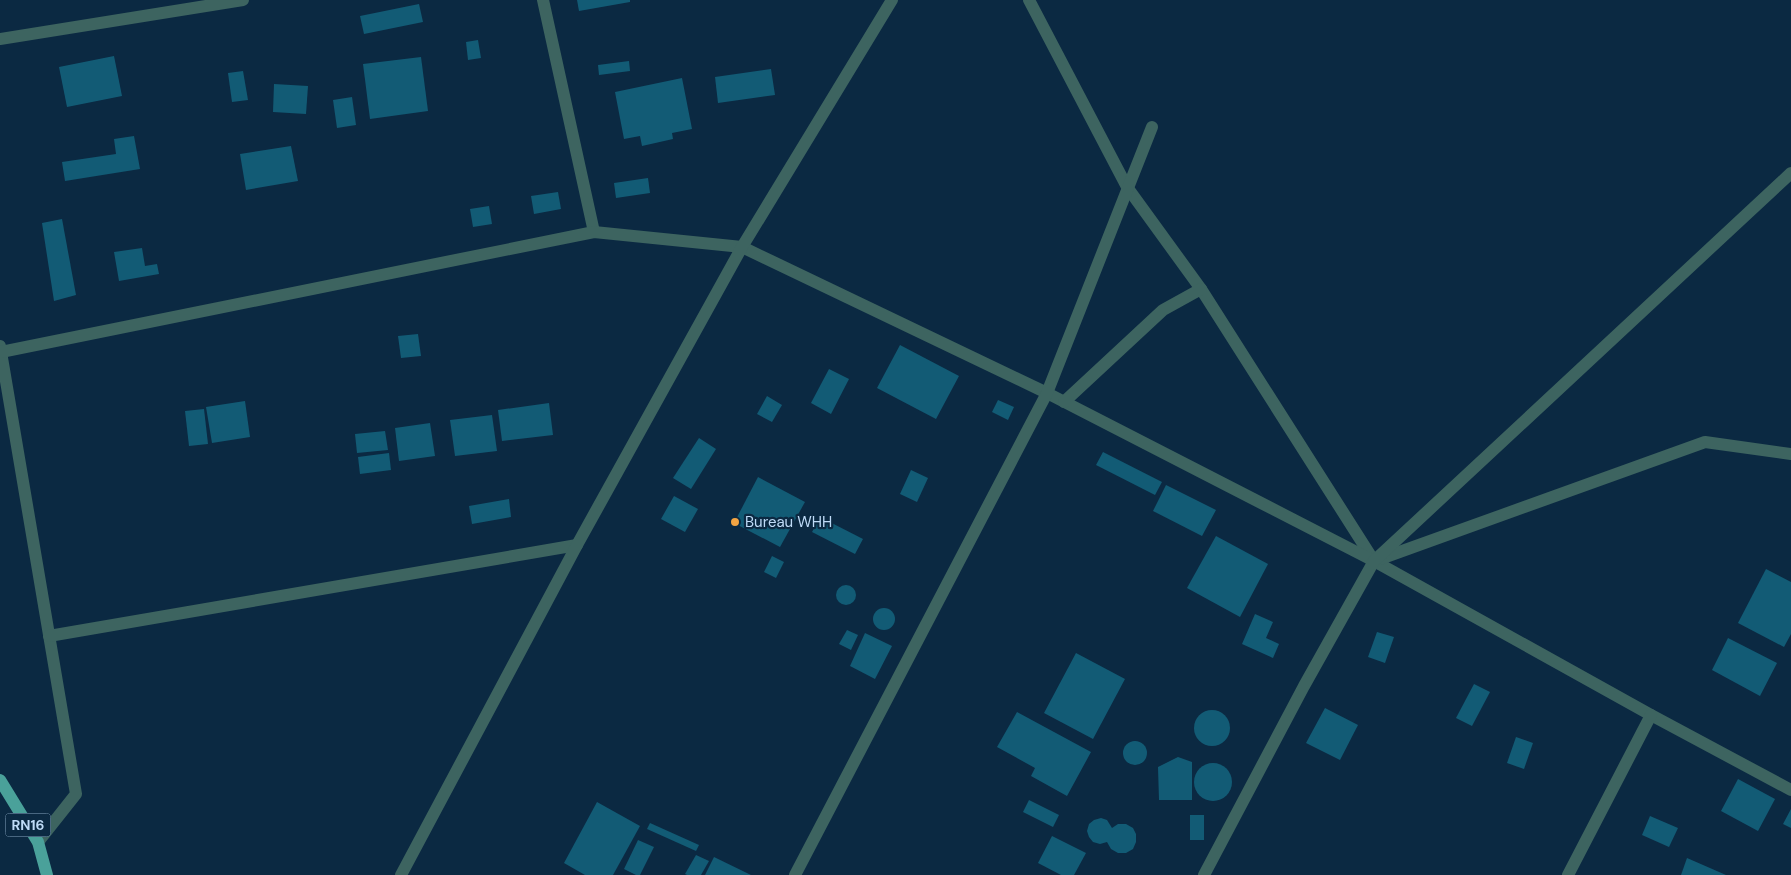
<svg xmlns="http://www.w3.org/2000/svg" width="1791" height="875" viewBox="0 0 1791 875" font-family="'DM Sans',sans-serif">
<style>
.building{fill:#125b75}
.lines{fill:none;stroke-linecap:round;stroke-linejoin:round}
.minor{stroke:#3d6460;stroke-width:12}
.major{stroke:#4aa19a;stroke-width:12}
.poi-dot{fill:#f3a443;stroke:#0b2942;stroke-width:2}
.labels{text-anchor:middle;stroke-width:4.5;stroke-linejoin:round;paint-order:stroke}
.shield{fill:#0b2942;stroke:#89a6c1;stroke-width:1}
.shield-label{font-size:14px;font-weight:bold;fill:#bfdbf7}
.poi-label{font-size:15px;fill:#bfdbf7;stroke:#0b2942;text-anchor:start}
</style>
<rect width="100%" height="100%" fill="#0b2942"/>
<g class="building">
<path d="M577 0H630V2L579 11Z"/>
<path d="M419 4 423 22 364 34 360 16Z"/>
<path d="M478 40 481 58 468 60 466 42Z"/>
<path d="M114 56 122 96 67 107 59 67Z"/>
<path d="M421 57 428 111 370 119 363 64Z"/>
<path d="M629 61 630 71 599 75 598 65Z"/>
<path d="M771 69 775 95 718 103 715 77Z"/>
<path d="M243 71 248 100 232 102 228 73Z"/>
<path d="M682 78 692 129 672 133 673 139 642 146 640 136 624 139 615 92Z"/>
<path d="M274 84 308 86 306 114 273 112Z"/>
<path d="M352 97 356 125 337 128 333 100Z"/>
<path d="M134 136 140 169 65 181 62 162 116 154 114 139Z"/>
<path d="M291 146 298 181 246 190 240 154Z"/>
<path d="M648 178 650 193 616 198 614 183Z"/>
<path d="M558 192 561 209 534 214 531 196Z"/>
<path d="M489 206 492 224 473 227 470 209Z"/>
<path d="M62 219 76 295 54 301 42 223Z"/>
<path d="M142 248 145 266 157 264 159 274 119 281 114 252Z"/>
<path d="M418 334 421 356 401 358 398 336Z"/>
<path d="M900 345 959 376 936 419 877 388Z"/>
<path d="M829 369 849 379 831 414 811 403Z"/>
<path d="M767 396 782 405 772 422 757 414Z"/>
<path d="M998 400 1014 407 1008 420 992 412Z"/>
<path d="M245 401 250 437 212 443 206 407Z"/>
<path d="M549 403 553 435 502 441 498 410Z"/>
<path d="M204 409 208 444 189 446 185 411Z"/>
<path d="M492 415 497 451 455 456 450 420Z"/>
<path d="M430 423 435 456 399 461 395 428Z"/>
<path d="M385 431 388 450 357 453 355 434Z"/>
<path d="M699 438 716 449 691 489 673 478Z"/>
<path d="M1103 452 1162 482 1155 495 1096 465Z"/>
<path d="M389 453 391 470 360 474 358 457Z"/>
<path d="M911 470 928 478 917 502 900 494Z"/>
<path d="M758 477 805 502 780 547 734 523Z"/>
<path d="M1166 485 1216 510 1202 536 1153 511Z"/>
<path d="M674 496 698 509 685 532 661 519Z"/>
<path d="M509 499 511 517 472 524 469 506Z"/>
<path d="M820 517 863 539 855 554 812 532Z"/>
<path d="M1216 536 1268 564 1240 617 1187 588Z"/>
<path d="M772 556 784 562 776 578 764 572Z"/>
<path d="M1766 569 1791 582V634L1784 647 1738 623Z"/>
<circle cx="846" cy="595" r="10"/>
<circle cx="884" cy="619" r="11"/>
<path d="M1255 614 1273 622 1266 638 1279 644 1273 658 1242 644Z"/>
<path d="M847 630 858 635 851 650 839 644Z"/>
<path d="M1377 632 1394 637 1385 663 1368 657Z"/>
<path d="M865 633 892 646 875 679 850 666Z"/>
<path d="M1728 638 1777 663 1760 696 1712 670Z"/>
<path d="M1076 653 1125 679 1093 739 1044 713Z"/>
<path d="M1474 684 1490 692 1472 726 1456 718Z"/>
<path d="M1325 708 1358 725 1340 760 1306 743Z"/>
<circle cx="1212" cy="728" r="18"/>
<path d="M1017 712 1091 752 1067 796 1031 776 1035 768 997 747Z"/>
<path d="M1516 737 1533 743 1524 769 1507 763Z"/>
<circle cx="1135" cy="753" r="12"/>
<path d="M1178 757 1192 762V800H1159L1158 767Z"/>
<circle cx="1213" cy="782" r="19"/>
<path d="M1738 779 1775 799 1758 831 1721 811Z"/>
<path d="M1029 800 1059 815 1053 827 1023 812Z"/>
<path d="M597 802 640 826 613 875H585L564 863Z"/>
<path d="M1791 809V828L1783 824Z"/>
<rect x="1190" y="815" width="14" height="25"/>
<path d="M1650 816 1678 828 1669 847 1642 835Z"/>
<path d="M1101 818 1107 820 1112 828 1118 824H1126L1133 828 1136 834V842L1133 849 1126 853H1118L1111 849 1107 842 1100 844 1093 842 1089 837 1087 831 1089 824 1094 820Z"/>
<path d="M650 823 699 845 696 851 647 829Z"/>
<path d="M1052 836 1086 853 1074 875H1061L1038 863Z"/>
<path d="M638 840 654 847 640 875H636L624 869Z"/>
<path d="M696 855 709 861 701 875H687L685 874Z"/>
<path d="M714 857 751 875H705Z"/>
<path d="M1687 858 1726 875H1681Z"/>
</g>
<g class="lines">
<g class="minor">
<path d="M543 0 594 232"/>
<path d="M1029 0 1127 187 1201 289 1374 561"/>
<path d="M0 39 243 0"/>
<path d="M0 346 76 794 38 842"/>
<path d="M1 352 594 232 742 247 1047 393 1374 561 1651 715 1791 790"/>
<path d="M1064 402 1163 310 1201 289"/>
<path d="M1380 559 1705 442 1791 454"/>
<path d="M49 636 577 545"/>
<path d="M401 875 577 545 742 247 892 0"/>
<path d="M795 875 1047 393 1152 127"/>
<path d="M1204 875 1304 686 1374 561 1791 173"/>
<path d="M1568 875 1651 715"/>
</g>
<path class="major" d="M0 780 38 842 47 875"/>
</g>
<circle class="poi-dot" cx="735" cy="522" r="5"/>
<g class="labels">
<rect class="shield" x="5.5" y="813.5" width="45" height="23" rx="4"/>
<g class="shield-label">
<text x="28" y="830">RN16</text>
</g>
<g class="poi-label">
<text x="745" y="527">Bureau WHH</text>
</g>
</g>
</svg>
